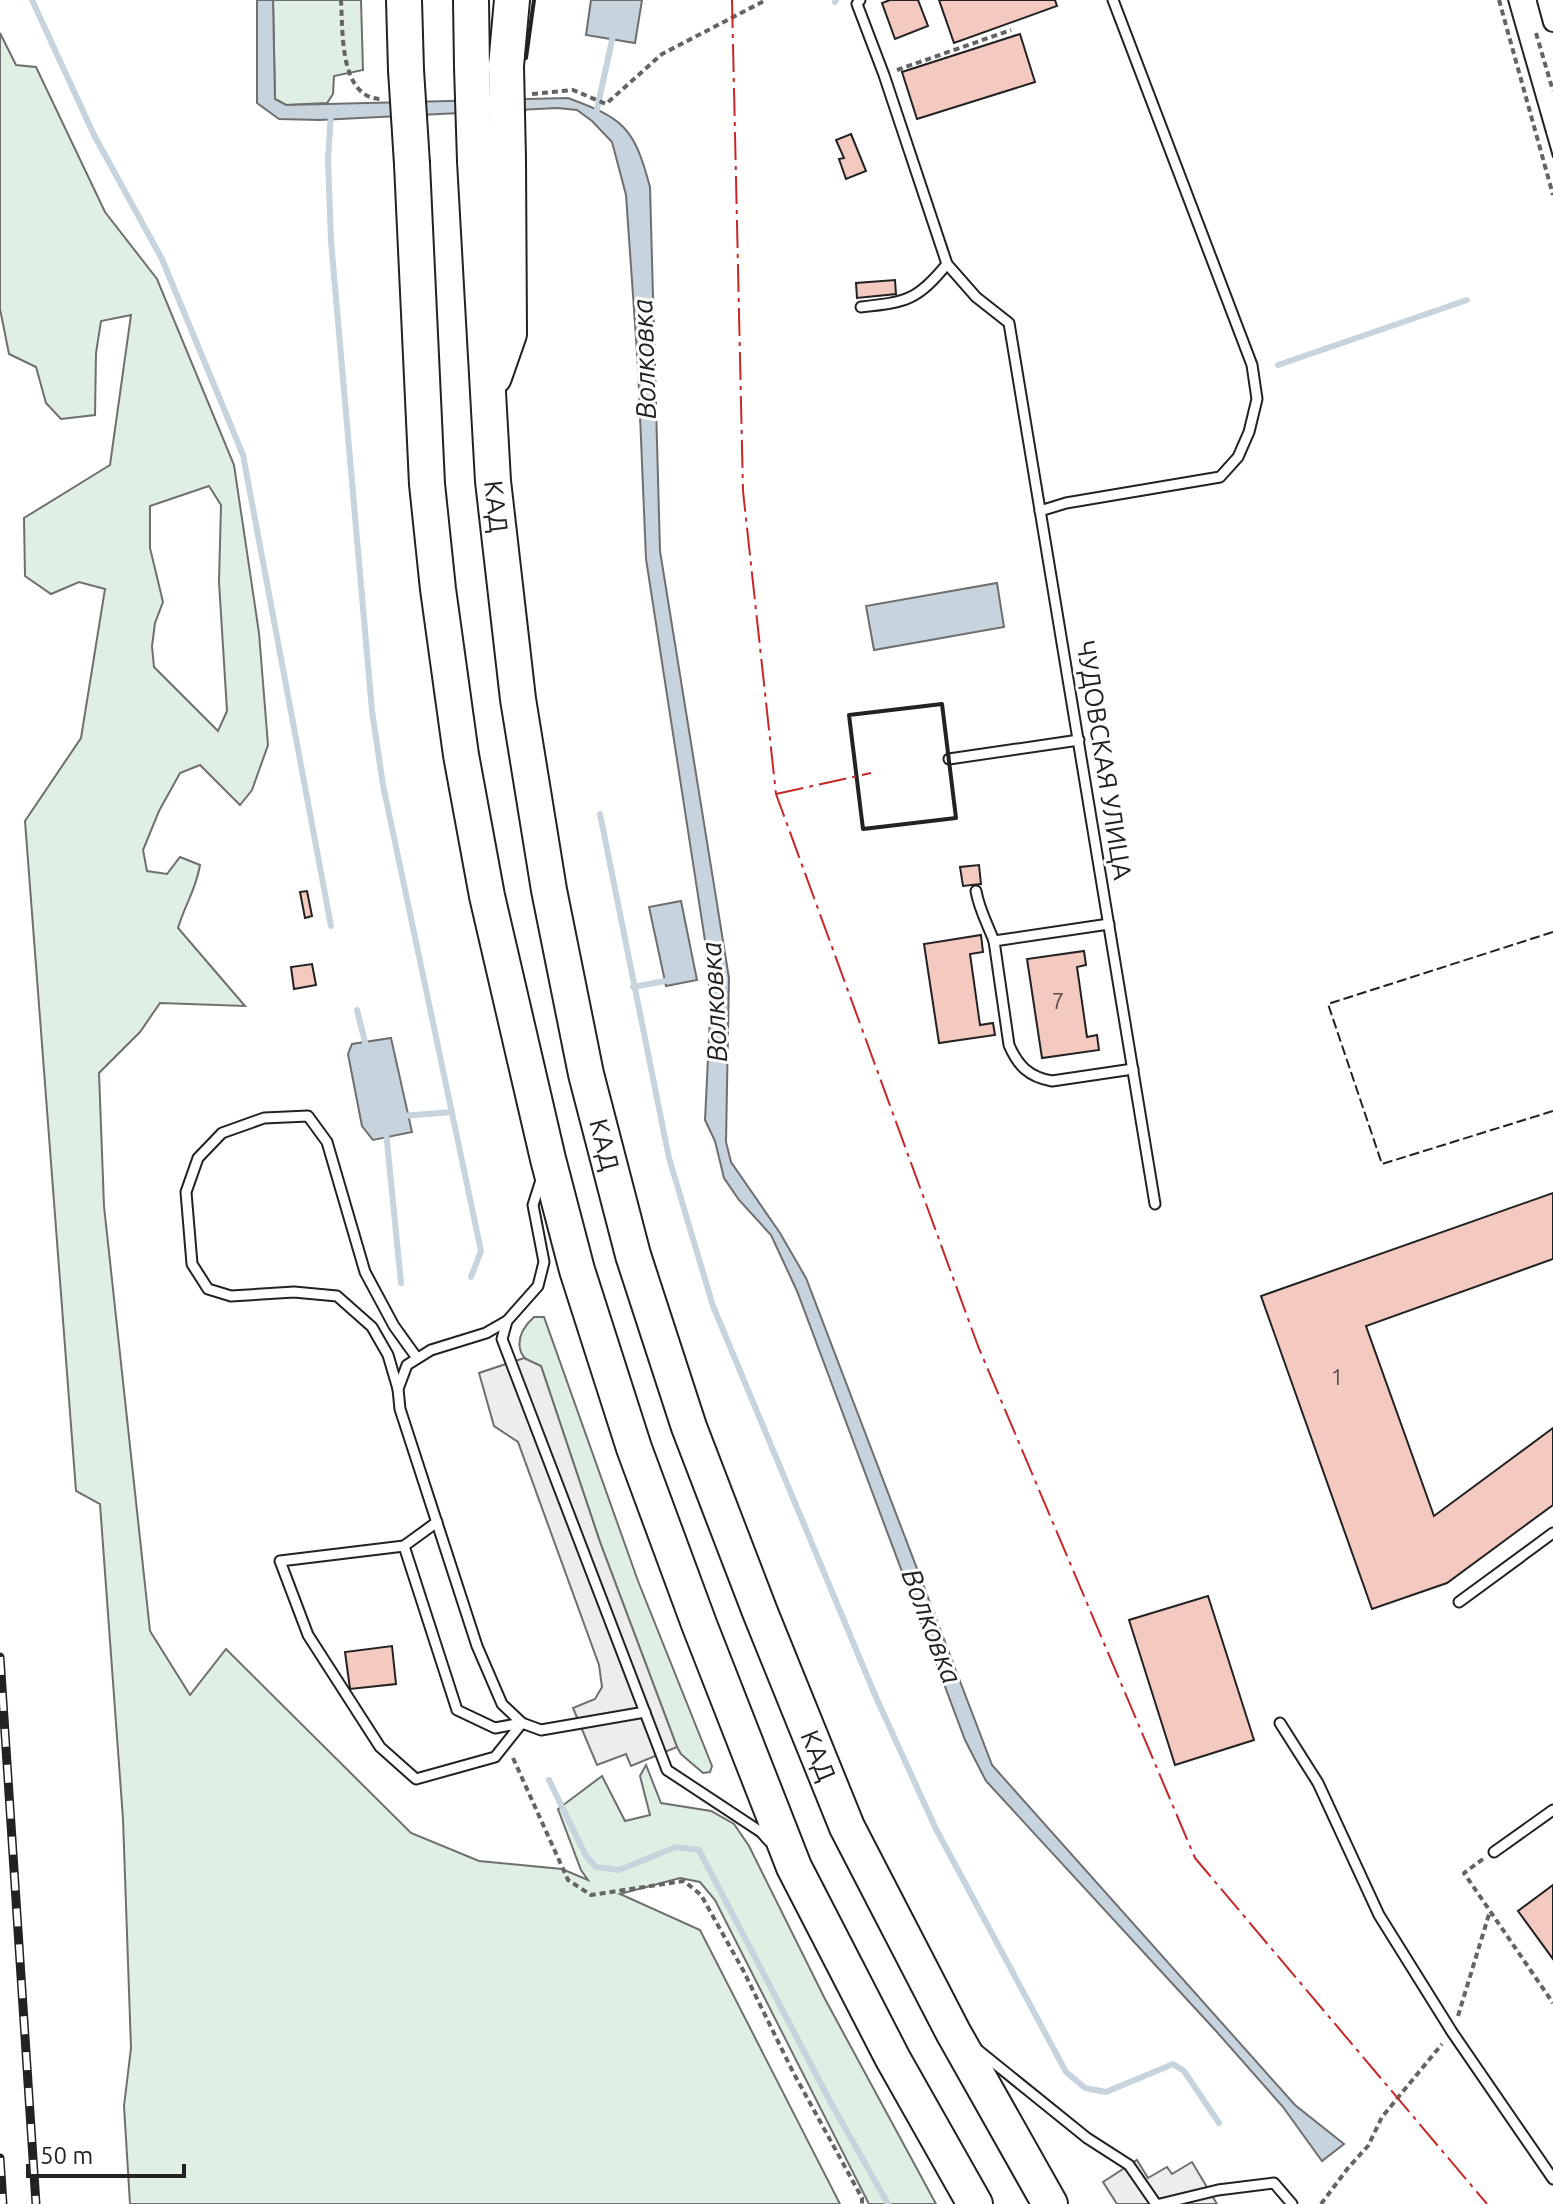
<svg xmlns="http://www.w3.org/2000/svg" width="1553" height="2204" viewBox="0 0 1553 2204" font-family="Ubuntu,sans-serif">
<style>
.green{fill:#e0efe3;stroke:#6f6f6f;stroke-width:2;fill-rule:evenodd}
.parking{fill:#ededed;stroke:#6f6f6f;stroke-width:2}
.water{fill:#c7d3dd;stroke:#6f6f6f;stroke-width:2}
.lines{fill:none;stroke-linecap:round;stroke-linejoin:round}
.stream{stroke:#c7d3dd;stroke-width:6}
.building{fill:#f3c9c0;stroke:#222;stroke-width:2}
.lane-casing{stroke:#222;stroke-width:13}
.street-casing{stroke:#222;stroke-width:22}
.highway-casing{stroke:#222;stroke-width:38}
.path{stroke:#646464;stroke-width:4;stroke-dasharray:6 4;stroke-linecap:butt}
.lane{stroke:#fff;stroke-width:9}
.street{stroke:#fff;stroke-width:18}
.highway{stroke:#fff;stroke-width:34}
.tram{stroke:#222;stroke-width:2}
.rail-casing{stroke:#222;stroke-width:9}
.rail{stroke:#fff;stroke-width:6;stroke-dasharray:18;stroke-linecap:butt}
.highway-bridge-casing{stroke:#222;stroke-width:38;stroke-linecap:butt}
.highway-bridge{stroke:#fff;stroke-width:34}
.fence{stroke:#222;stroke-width:2;stroke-dasharray:10 4;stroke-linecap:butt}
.wall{stroke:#222;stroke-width:4}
.power{stroke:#c62828;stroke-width:2;stroke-dasharray:28 6 4 6;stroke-linecap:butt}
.labels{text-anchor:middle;stroke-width:6;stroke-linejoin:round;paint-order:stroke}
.number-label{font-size:22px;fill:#564c4a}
.street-label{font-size:26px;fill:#222;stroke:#fff}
.water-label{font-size:28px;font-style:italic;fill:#222;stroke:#fff}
</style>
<rect width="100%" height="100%" fill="#fff"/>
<g class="green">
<path d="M273 0H361L363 70 334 76 333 94 327 103 286 105 275 99Z"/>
<path d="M0 33 16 65 36 67 105 212 157 279 234 465 259 633 268 745 252 790 240 805 200 765 180 773 159 811 143 850 147 871 167 874 180 857 200 865C196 890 185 904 178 928L245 1006 160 1003 140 1032 99 1073 104 1206 150 1631 190 1695 226 1649 411 1833 479 1861 562 1869 588 1880 581 1870 558 1809 602 1776 625 1821 650 1815 640 1776 646 1765 661 1803 711 1811 734 1824 749 1846 825 1999 936 2204H869L715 1900 700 1882 680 1878 620 1894 700 1930 840 2204H130L124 2106 131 2048 123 1819 100 1504 76 1491 25 821 81 738 105 589 79 582 51 594 25 576 24 518 110 465 131 315 101 321 96 353 95 415 61 419 46 403 36 367 9 354 0 309ZM209 486 221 505 219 582 227 711 218 731 154 667 152 646 155 623 163 602 150 548V506Z"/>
<path d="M534 1317H544L638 1581 712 1766 710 1772 703 1773 681 1754 677 1747 600 1542 541 1366C512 1359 515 1334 534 1317Z"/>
</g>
<g class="parking">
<path d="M524 1358 541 1366 600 1542 677 1747 631 1766 626 1754 597 1765 573 1708 595 1699 602 1687 599 1665 518 1442 494 1426 479 1373Z"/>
<path d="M1137 2160 1148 2178 1167 2167 1172 2174 1192 2162 1217 2204H1117L1103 2182Z"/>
</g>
<g class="water">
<path d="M257 0H273L275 99 286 105 568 98C625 119 634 128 650 187L660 551 729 978 726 1142 731 1162 780 1233 806 1278 992 1765 1295 2105 1344 2144 1322 2161 1283 2107 1216 2031 986 1781 965 1740 797 1291 771 1235 739 1200 724 1178 715 1141 705 1120 710 1017 708 960 646 559 638 367 626 195 612 142 592 121 577 110 557 108 320 120 279 119 257 103Z"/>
<path d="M591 0H642L635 43 586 35Z"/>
<path d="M997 583 1004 627 874 650 866 606Z"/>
<path d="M681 901 697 980 666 986 649 907Z"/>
<path d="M391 1038 412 1132 373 1140 362 1126 348 1054 352 1044Z"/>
</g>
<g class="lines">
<g class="stream">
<path d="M32 0 94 135 162 259 243 455 331 926"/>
<path d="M835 2 836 0"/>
<path d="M331 113 328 159 331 241 372 711 383 785 481 1251 471 1277"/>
<path d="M596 114 614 31"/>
<path d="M1278 365 1467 300"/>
<path d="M600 814 669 1158 713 1306 875 1695 935 1827 1066 2072 1085 2088 1106 2092 1173 2064 1184 2071 1219 2123"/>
<path d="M633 987 665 981"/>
<path d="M357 1010 367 1050"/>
<path d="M402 1116 452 1112"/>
<path d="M386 1131 401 1283"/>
<path d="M549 1780 586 1856 596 1867 619 1870 676 1847 699 1850 831 2103 888 2204"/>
</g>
</g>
<g class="building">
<path d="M890 0H918L928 26 895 39 882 3Z"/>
<path d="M939 0H1055L1057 6 954 43Z"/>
<path d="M1020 34 1035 82 917 119 902 72Z"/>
<path d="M851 134 866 171 846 179 839 159 844 158 836 140Z"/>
<path d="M895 280 896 294 857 298 856 283Z"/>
<path d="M979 865 981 884 963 886 960 867Z"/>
<path d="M307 891 312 916 305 918 300 892Z"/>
<path d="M981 935 983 952 970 954 980 1025 993 1023 995 1035 939 1043 924 944Z"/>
<path d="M1084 951 1086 965 1077 967 1087 1037 1097 1035 1099 1050 1042 1058 1027 959Z"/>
<path d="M312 964 316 985 294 989 291 967Z"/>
<path d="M1553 1193V1259L1366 1326 1434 1516 1553 1428V1505L1447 1583 1372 1609 1261 1296Z"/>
<path d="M1208 1596 1254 1740 1175 1765 1129 1620Z"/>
<path d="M392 1646 396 1684 350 1689 345 1652Z"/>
<path d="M1553 1885V1959L1518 1911Z"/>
</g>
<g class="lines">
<defs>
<g id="lane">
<path d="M860 0 857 4 884 75 947 264 976 297 1009 323 1155 1204"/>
<path d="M861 307C906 302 917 301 947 264"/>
<path d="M1040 511 1066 503 1220 477 1238 457 1249 432 1257 399 1252 365 1113 0"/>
<path d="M949 759 1079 740"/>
<path d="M976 891C979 909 987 923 994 941"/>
<path d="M1109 924 994 941 1009 1045C1018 1066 1029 1077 1052 1081L1133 1069"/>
<path d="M541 1180 533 1205 544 1262 538 1286 507 1321 502 1339 667 1770 761 1832 769 1841"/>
<path d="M507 1321 486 1333 431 1350 407 1365 398 1389 400 1409 477 1646 502 1704 522 1723 541 1730 645 1712"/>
<path d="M398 1389 388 1355 372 1327 337 1296 294 1292 231 1296 208 1289 192 1264 186 1192 198 1158 222 1133 264 1118 308 1116 327 1142 365 1272 394 1326 417 1358"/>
<path d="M437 1522 404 1546 457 1710 495 1728 522 1723"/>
<path d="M404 1546 280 1561 308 1635 380 1747 416 1779 495 1757 522 1723"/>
<path d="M1459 1602 1553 1533"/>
<path d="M1280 1723 1318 1783 1379 1915 1452 2032 1553 2179"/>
<path d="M1494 1852 1553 1810"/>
<path d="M978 2050 1087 2138 1129 2165 1156 2204"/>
<path d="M1160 2204 1218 2190 1274 2183 1292 2204"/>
</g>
<path id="street" d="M1547 0 1553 22"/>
<g id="highway">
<path d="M404 0 406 70"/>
<path d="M471 0 472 67"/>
<path d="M506 66 512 0"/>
<path id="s1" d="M475 161 493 481 518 699 549 890 586 1074 633 1255 689 1427 760 1612 847 1827 953 2032 1050 2204"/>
<path d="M412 164 427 484 438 589 461 755 487 896 548 1159 577 1270 634 1448 699 1624 794 1867 893 2059 975 2204"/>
<path d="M494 377 509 334 508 159"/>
</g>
</defs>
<use href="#lane" class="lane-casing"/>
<use href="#street" class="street-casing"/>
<use href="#highway" class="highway-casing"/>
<g class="path">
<path d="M341 0C343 32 339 100 383 99"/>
<path d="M1499 0 1553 195"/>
<path d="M1536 33 1553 91"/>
<path d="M897 70 1011 30"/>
<path d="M532 94 573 90 606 104 662 54 766 0"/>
<path d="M513 1758 568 1880 591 1895 684 1881 701 1895 743 1970 793 2072 862 2198V2204"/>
<path d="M1483 1859 1464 1873 1553 2003"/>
<path d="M1458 2016 1490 1911"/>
<path d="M1321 2204 1348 2168 1368 2146 1382 2117 1442 2044"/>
</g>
<use href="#lane" class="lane"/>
<use href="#street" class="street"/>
<use href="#highway" class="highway"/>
<path class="tram" d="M1508 0 1553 157"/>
<defs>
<g id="rail">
<path d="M0 1657 36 2204"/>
<path d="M0 2158 3 2204"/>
</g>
</defs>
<use href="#rail" class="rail-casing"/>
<use href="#rail" class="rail"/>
<defs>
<g id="highway-bridge">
<path d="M506 66 508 159"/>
<path d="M472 67 475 161"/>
<path d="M406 70 412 164"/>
</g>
</defs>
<use href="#highway-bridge" class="highway-bridge-casing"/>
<use href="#highway-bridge" class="highway-bridge"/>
<path class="fence" d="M1553 932 1328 1004 1382 1164 1553 1111"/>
<g class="wall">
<path d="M526 58 534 0"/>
<path d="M942 704 956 818 863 829 849 715Z"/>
</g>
<g class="power">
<path d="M732 0 743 491 776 794 978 1346 1195 1858 1487 2204"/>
<path d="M776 794 871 773"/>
</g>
</g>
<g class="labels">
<g class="number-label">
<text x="1058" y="1009">7</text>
<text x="1337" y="1385">1</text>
</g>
<g class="street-label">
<text dy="9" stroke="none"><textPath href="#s1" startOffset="346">КАД</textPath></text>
<text transform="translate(1104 760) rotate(81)" y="9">ЧУДОВСКАЯ УЛИЦА</text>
<text dy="9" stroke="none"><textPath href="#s1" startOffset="994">КАД</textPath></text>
<text dy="9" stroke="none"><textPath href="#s1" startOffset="1642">КАД</textPath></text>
</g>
<g class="water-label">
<text transform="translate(644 359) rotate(-92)" y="10">Волковка</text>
<text transform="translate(714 1002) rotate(-93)" y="10">Волковка</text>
<text transform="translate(932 1626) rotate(69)" y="10">Волковка</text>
</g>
</g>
<path d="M28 2164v12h156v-12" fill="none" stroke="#222222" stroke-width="4"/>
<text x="40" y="2164" font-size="24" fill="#222222" stroke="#ffffff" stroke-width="6" paint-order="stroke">50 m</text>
</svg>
